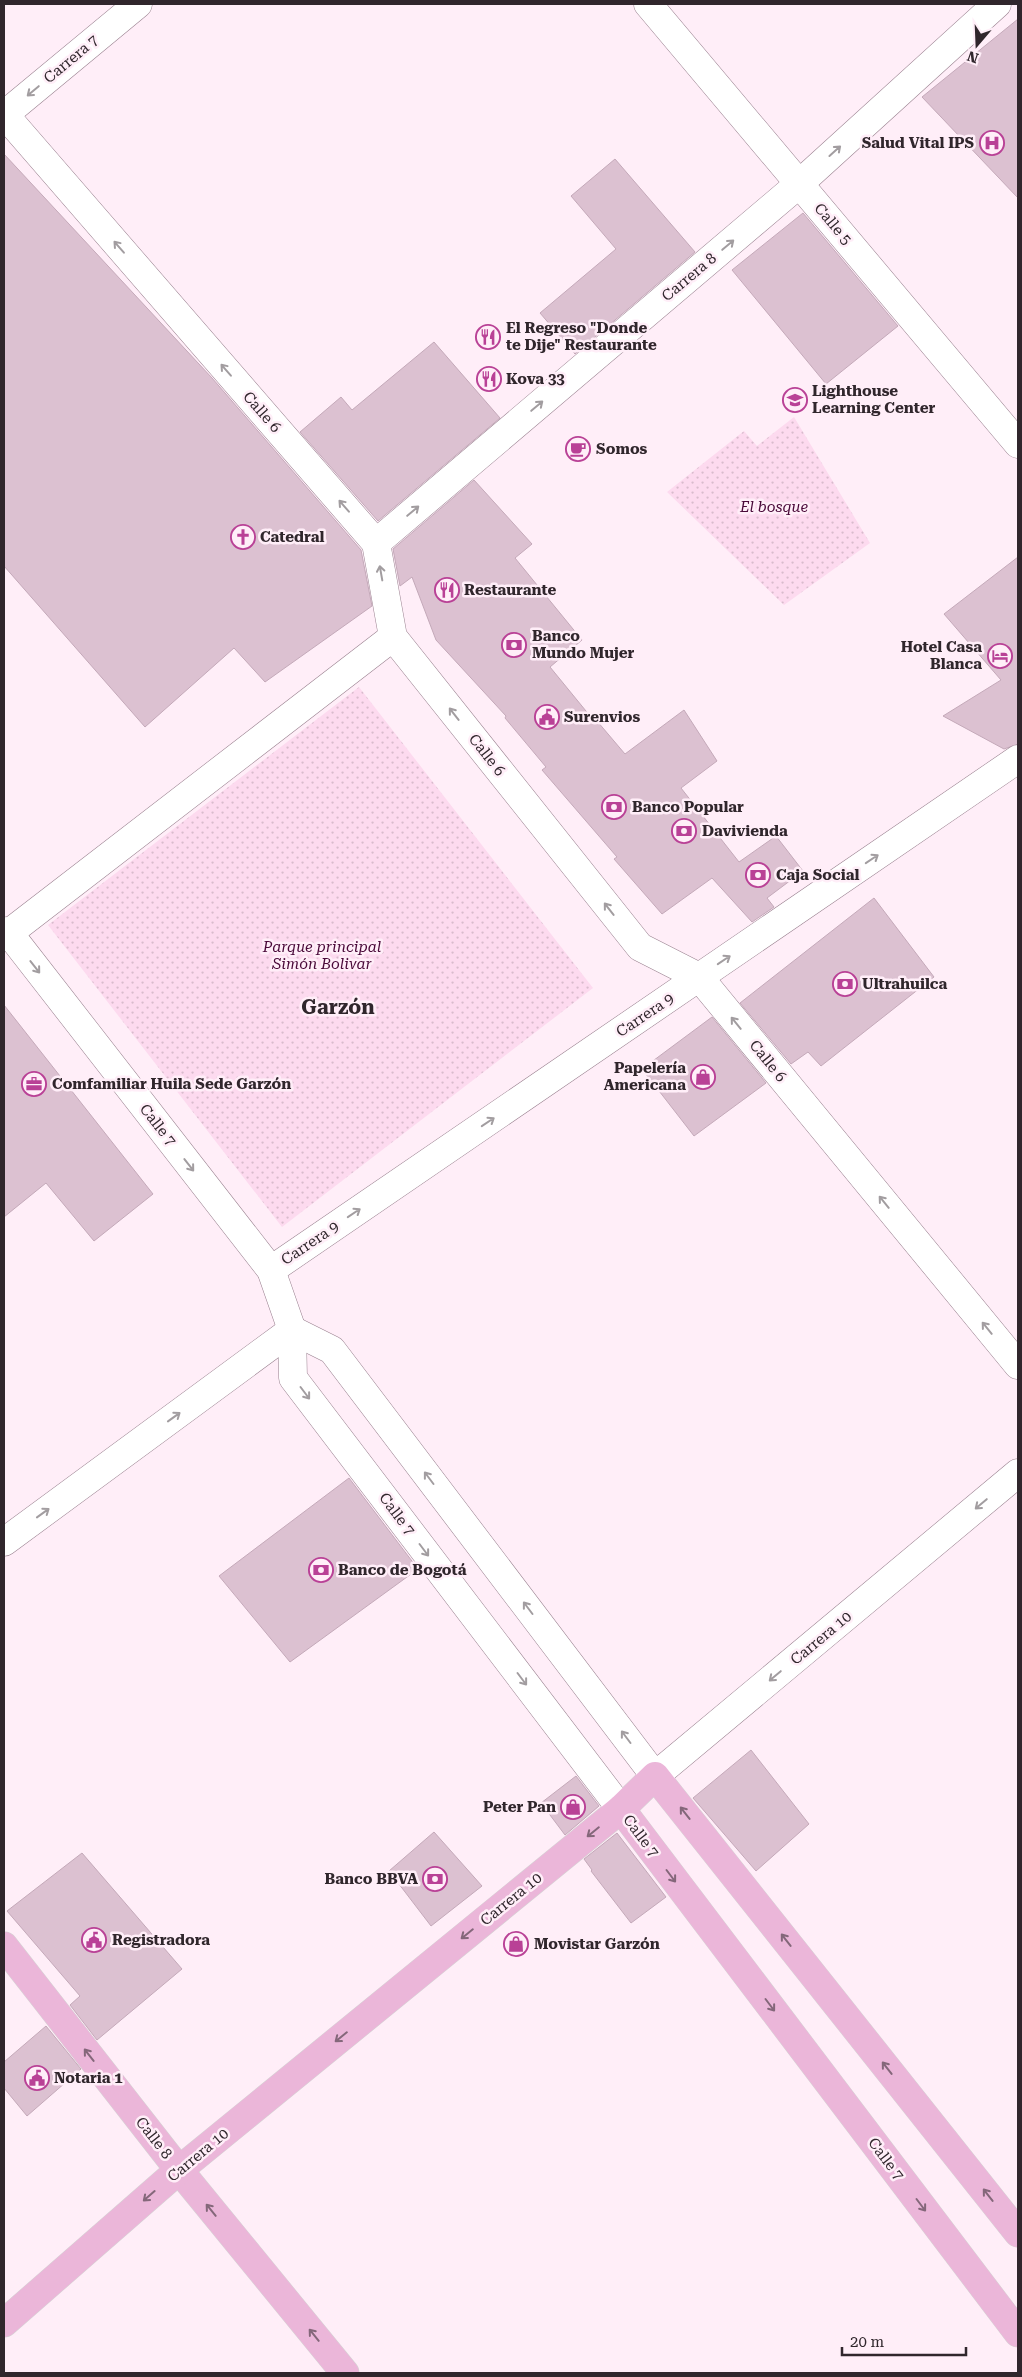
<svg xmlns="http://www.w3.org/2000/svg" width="1022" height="2377" viewBox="0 0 1022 2377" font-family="'Roboto Serif',serif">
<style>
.park{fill:url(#park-dots)}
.building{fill:#dcc1d1;stroke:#c4a9b9}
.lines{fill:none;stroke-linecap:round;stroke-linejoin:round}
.minor-casing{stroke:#99808f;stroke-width:29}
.major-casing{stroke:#d6d4d5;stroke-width:29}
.minor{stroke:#fff;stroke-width:28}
.major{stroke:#ebb6d9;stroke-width:28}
.oneway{stroke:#a29da0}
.oneway2{stroke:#84677a}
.labels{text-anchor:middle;stroke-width:5;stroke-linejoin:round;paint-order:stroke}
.street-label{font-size:15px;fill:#30262c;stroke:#ffeef8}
.poi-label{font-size:15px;font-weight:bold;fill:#30262c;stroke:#ffeef8;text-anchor:start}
.park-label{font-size:15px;font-style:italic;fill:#4a0939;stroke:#ffeef8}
.district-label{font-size:20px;font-weight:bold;fill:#30262c;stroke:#ffeef8}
</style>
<defs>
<pattern id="park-dots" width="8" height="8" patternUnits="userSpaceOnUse" patternTransform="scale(1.25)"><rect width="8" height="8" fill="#fddaef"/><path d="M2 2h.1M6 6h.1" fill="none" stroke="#d9bbcd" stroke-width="1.8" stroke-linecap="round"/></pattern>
</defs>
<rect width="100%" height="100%" fill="#ffeef8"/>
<g class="park">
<path d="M794 417 870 543 784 605 667 492 744 431 757 446Z"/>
<path d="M359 687 593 988 282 1227 48 925Z"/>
</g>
<g class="building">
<path d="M1018 19V198L922 97Z"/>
<path d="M4 154 212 378 361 550 372 606 265 682 234 648 145 727 4 566Z"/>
<path d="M615 159 695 252 575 354 540 313 616 249 571 196Z"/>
<path d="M803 213 898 326 826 384 732 270Z"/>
<path d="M434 342 500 418 378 521 300 432 341 397 352 410Z"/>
<path d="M474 480 532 544 515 558 582 640 550 667 595 722 597 721 625 754 684 710 717 761 681 788 739 862 776 836 803 871 767 898 774 907 752 922 712 878 662 914 614 859 617 857 542 770 546 767 505 718 506 716 436 640 412 577 400 586 393 549Z"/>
<path d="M1018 557V744L1004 749 943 716 1001 680 944 614Z"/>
<path d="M874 898 934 977 821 1066 808 1052 791 1064 740 1003Z"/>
<path d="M4 1005 153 1194 94 1241 46 1183 4 1217Z"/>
<path d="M712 1017 766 1083 694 1136 642 1069Z"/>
<path d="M349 1478 418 1569 290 1662 219 1576Z"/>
<path d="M751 1750 809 1824 756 1871 693 1798Z"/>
<path d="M576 1776 599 1806 565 1835 541 1803Z"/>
<path d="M434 1832 482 1886 431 1926 389 1871Z"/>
<path d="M617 1833 666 1897 631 1923 591 1871 592 1870 584 1859Z"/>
<path d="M82 1853 182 1969 97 2040 70 2005 80 1996 7 1911Z"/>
<path d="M46 2026 81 2069 27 2116 4 2088V2062Z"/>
</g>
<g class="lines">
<defs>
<g id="minor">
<path d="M648 4 1018 444"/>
<path d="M4 114 376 543 393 637 640 947 699 977 1018 1365"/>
<path d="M4 115 138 4"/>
<path d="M376 543 799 184 997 4"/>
<path d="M4 931 9 933 271 1270 292 1330 293 1378 621 1809"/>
<path d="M9 933 393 637"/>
<path d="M271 1270 1018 759"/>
<path d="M292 1330 332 1350 655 1776 1018 1473"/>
<path d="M4 1542 292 1330"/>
</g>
<g id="major">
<path d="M621 1809 1018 2333"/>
<path d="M4 1946 179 2170 345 2373"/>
<path d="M4 2323 179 2170 621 1809 655 1776 1018 2233"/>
</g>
</defs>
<use href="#minor" class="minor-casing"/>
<use href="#major" class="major-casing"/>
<use href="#minor" class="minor"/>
<use href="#major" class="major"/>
</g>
<defs><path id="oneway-shaft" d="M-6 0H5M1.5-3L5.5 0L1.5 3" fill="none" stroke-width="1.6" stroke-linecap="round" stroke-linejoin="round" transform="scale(1.25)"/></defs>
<g class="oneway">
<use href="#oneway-shaft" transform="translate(33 91) rotate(140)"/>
<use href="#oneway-shaft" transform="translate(835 151) rotate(-42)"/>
<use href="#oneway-shaft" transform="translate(728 245) rotate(-40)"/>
<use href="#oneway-shaft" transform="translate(119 247) rotate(-131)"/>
<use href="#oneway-shaft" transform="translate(226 370) rotate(-131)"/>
<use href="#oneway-shaft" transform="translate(537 406) rotate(-40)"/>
<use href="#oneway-shaft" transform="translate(344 506) rotate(-131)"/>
<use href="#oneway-shaft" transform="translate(413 511) rotate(-40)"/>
<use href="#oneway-shaft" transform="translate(381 573) rotate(-100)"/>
<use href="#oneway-shaft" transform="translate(454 714) rotate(-128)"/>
<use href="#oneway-shaft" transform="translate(872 859) rotate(-34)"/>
<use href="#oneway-shaft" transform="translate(609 909) rotate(-128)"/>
<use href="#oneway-shaft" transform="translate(724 960) rotate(-34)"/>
<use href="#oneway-shaft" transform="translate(35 967) rotate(52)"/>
<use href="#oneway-shaft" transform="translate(736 1023) rotate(-129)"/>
<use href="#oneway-shaft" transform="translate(488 1122) rotate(-34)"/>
<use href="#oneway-shaft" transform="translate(189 1165) rotate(52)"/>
<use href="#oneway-shaft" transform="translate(884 1202) rotate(-129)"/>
<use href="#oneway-shaft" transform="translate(354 1213) rotate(-34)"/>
<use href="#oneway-shaft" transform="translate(987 1328) rotate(-129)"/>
<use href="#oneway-shaft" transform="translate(305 1393) rotate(53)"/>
<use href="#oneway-shaft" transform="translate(174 1417) rotate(-36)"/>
<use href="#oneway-shaft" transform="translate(429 1478) rotate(-127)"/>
<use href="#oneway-shaft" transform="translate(981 1504) rotate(140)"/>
<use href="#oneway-shaft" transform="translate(43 1513) rotate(-36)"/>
<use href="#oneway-shaft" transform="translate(424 1550) rotate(53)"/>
<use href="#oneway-shaft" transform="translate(528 1608) rotate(-127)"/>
<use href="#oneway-shaft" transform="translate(775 1676) rotate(140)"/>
<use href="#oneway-shaft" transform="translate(522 1679) rotate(53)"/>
<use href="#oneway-shaft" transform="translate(626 1737) rotate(-127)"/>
</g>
<g class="oneway2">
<use href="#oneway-shaft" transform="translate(685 1813) rotate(-128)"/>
<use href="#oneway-shaft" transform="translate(593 1832) rotate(141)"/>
<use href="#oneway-shaft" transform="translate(671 1876) rotate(53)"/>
<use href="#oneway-shaft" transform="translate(467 1934) rotate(141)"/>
<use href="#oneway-shaft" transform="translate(786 1940) rotate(-128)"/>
<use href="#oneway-shaft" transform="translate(770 2005) rotate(53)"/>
<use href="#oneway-shaft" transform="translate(341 2037) rotate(141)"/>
<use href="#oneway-shaft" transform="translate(89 2055) rotate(-128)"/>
<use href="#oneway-shaft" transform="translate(887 2068) rotate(-128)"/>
<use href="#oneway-shaft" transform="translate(988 2195) rotate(-128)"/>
<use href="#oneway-shaft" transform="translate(149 2196) rotate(139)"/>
<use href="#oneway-shaft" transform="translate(921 2205) rotate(53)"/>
<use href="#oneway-shaft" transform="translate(211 2210) rotate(-129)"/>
<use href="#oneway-shaft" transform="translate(314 2335) rotate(-129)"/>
</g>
<defs>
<symbol id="hospital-ring" viewBox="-11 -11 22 22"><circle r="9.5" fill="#ffeef8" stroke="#b94196" stroke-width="1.5"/><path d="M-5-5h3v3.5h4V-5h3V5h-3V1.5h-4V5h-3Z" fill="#b94196"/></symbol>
<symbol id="restaurant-ring" viewBox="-11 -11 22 22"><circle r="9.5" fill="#ffeef8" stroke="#b94196" stroke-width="1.5"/><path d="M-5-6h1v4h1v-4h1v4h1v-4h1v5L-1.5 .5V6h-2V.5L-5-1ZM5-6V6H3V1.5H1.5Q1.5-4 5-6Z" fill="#b94196"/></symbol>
<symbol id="school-ring" viewBox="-11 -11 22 22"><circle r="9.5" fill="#ffeef8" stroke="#b94196" stroke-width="1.5"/><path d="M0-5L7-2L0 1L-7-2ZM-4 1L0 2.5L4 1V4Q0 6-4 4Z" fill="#b94196"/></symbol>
<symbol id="cafe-ring" viewBox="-11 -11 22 22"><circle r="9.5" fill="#ffeef8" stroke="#b94196" stroke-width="1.5"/><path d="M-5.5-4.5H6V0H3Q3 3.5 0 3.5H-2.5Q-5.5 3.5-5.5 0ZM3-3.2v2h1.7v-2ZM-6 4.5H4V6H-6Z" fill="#b94196"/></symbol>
<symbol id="church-ring" viewBox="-11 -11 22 22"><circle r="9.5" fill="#ffeef8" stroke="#b94196" stroke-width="1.5"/><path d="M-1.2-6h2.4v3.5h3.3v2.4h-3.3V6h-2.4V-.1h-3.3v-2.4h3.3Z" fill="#b94196"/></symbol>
<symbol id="bank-ring" viewBox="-11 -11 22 22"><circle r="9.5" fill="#ffeef8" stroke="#b94196" stroke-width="1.5"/><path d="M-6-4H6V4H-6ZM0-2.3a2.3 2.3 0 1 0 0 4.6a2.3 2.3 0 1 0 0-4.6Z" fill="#b94196"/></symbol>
<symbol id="hotel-ring" viewBox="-11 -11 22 22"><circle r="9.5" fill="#ffeef8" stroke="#b94196" stroke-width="1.5"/><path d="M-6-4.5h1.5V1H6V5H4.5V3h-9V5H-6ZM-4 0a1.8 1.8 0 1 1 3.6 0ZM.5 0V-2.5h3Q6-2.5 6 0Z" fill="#b94196"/></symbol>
<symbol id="civic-ring" viewBox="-11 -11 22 22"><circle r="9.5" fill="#ffeef8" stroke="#b94196" stroke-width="1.5"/><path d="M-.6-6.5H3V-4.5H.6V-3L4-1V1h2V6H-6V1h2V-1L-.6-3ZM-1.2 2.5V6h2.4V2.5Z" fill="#b94196"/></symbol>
<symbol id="shop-ring" viewBox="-11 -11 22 22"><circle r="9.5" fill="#ffeef8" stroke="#b94196" stroke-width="1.5"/><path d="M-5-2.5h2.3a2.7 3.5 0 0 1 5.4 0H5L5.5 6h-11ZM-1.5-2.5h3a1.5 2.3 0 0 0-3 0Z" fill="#b94196"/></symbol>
<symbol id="office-ring" viewBox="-11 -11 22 22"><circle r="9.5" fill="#ffeef8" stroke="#b94196" stroke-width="1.5"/><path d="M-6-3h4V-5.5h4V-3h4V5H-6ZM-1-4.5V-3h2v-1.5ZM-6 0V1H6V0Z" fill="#b94196"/></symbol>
</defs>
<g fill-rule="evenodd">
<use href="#hospital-ring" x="978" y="129" width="28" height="28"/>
<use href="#restaurant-ring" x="474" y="323" width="28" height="28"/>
<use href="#restaurant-ring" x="475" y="365" width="28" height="28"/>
<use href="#school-ring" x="781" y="386" width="28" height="28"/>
<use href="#cafe-ring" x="564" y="435" width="28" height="28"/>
<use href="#church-ring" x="229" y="523" width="28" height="28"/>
<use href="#restaurant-ring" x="433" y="576" width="28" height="28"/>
<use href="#bank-ring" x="500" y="631" width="28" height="28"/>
<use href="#hotel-ring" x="986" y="642" width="28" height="28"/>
<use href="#civic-ring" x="533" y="703" width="28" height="28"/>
<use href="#bank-ring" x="600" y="793" width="28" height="28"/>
<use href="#bank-ring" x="670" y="817" width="28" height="28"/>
<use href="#bank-ring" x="744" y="861" width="28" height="28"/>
<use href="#bank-ring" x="831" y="970" width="28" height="28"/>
<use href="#shop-ring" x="689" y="1063" width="28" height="28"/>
<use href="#office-ring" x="20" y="1070" width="28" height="28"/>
<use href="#bank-ring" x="307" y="1556" width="28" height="28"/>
<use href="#shop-ring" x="559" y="1793" width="28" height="28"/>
<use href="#bank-ring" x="421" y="1865" width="28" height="28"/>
<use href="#civic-ring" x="80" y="1926" width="28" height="28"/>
<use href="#shop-ring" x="502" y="1930" width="28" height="28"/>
<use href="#civic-ring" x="23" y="2064" width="28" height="28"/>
</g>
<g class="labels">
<g class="street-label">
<text transform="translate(71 59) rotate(-40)" y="5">Carrera 7</text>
<text transform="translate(833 224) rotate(50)" y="5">Calle 5</text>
<text transform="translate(689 277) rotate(-40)" y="5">Carrera 8</text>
<text transform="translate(262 412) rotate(49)" y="5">Calle 6</text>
<text transform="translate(487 755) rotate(52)" y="5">Calle 6</text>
<text transform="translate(645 1015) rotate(-34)" y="5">Carrera 9</text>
<text transform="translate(768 1061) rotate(51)" y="5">Calle 6</text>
<text transform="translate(158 1125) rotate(52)" y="5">Calle 7</text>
<text transform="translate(310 1243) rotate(-34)" y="5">Carrera 9</text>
<text transform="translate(397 1514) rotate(53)" y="5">Calle 7</text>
<text transform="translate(821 1638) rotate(-40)" y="5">Carrera 10</text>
<text transform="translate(641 1836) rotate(53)" y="5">Calle 7</text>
<text transform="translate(511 1899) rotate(-39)" y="5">Carrera 10</text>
<text transform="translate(154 2138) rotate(52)" y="5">Calle 8</text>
<text transform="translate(198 2155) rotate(-40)" y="5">Carrera 10</text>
<text transform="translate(886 2159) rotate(53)" y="5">Calle 7</text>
</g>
<g class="poi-label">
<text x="974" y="148" text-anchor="end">Salud Vital IPS</text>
<text x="506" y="333">El Regreso "Donde<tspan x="506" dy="17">te Dije" Restaurante</tspan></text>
<text x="506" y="384">Kova 33</text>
<text x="812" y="396">Lighthouse<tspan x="812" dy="17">Learning Center</tspan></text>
<text x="596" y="454">Somos</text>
<text x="260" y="542">Catedral</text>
<text x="464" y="595">Restaurante</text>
<text x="532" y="641">Banco<tspan x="532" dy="17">Mundo Mujer</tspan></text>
<text x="982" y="652" text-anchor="end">Hotel Casa<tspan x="982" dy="17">Blanca</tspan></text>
<text x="564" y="722">Surenvios</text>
<text x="632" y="812">Banco Popular</text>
<text x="702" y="836">Davivienda</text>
<text x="776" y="880">Caja Social</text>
<text x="862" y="989">Ultrahuilca</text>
<text x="686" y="1073" text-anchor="end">Papelería<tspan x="686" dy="17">Americana</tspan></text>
<text x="52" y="1089">Comfamiliar Huila Sede Garzón</text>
<text x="338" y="1575">Banco de Bogotá</text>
<text x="556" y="1812" text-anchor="end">Peter Pan</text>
<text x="418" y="1884" text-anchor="end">Banco BBVA</text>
<text x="112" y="1945">Registradora</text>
<text x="534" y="1949">Movistar Garzón</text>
<text x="54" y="2083">Notaria 1</text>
</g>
<g class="park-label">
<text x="774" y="512">El bosque</text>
<text x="322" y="952">Parque principal<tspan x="322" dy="17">Simón Bolivar</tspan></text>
</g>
<g class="district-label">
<text x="338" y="1014">Garzón</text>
</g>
</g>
<rect width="1022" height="2377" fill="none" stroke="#30262c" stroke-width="10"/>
<g transform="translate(977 45) rotate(199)" stroke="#ffeef8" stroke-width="4" paint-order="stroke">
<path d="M0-4L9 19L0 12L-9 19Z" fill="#30262c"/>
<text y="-8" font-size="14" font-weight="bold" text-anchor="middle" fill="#30262c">N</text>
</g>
<path d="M842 2347v8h124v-8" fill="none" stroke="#30262c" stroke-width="2.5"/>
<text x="850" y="2347" font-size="15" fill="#30262c" stroke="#ffeef8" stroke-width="4" paint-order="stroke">20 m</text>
</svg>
